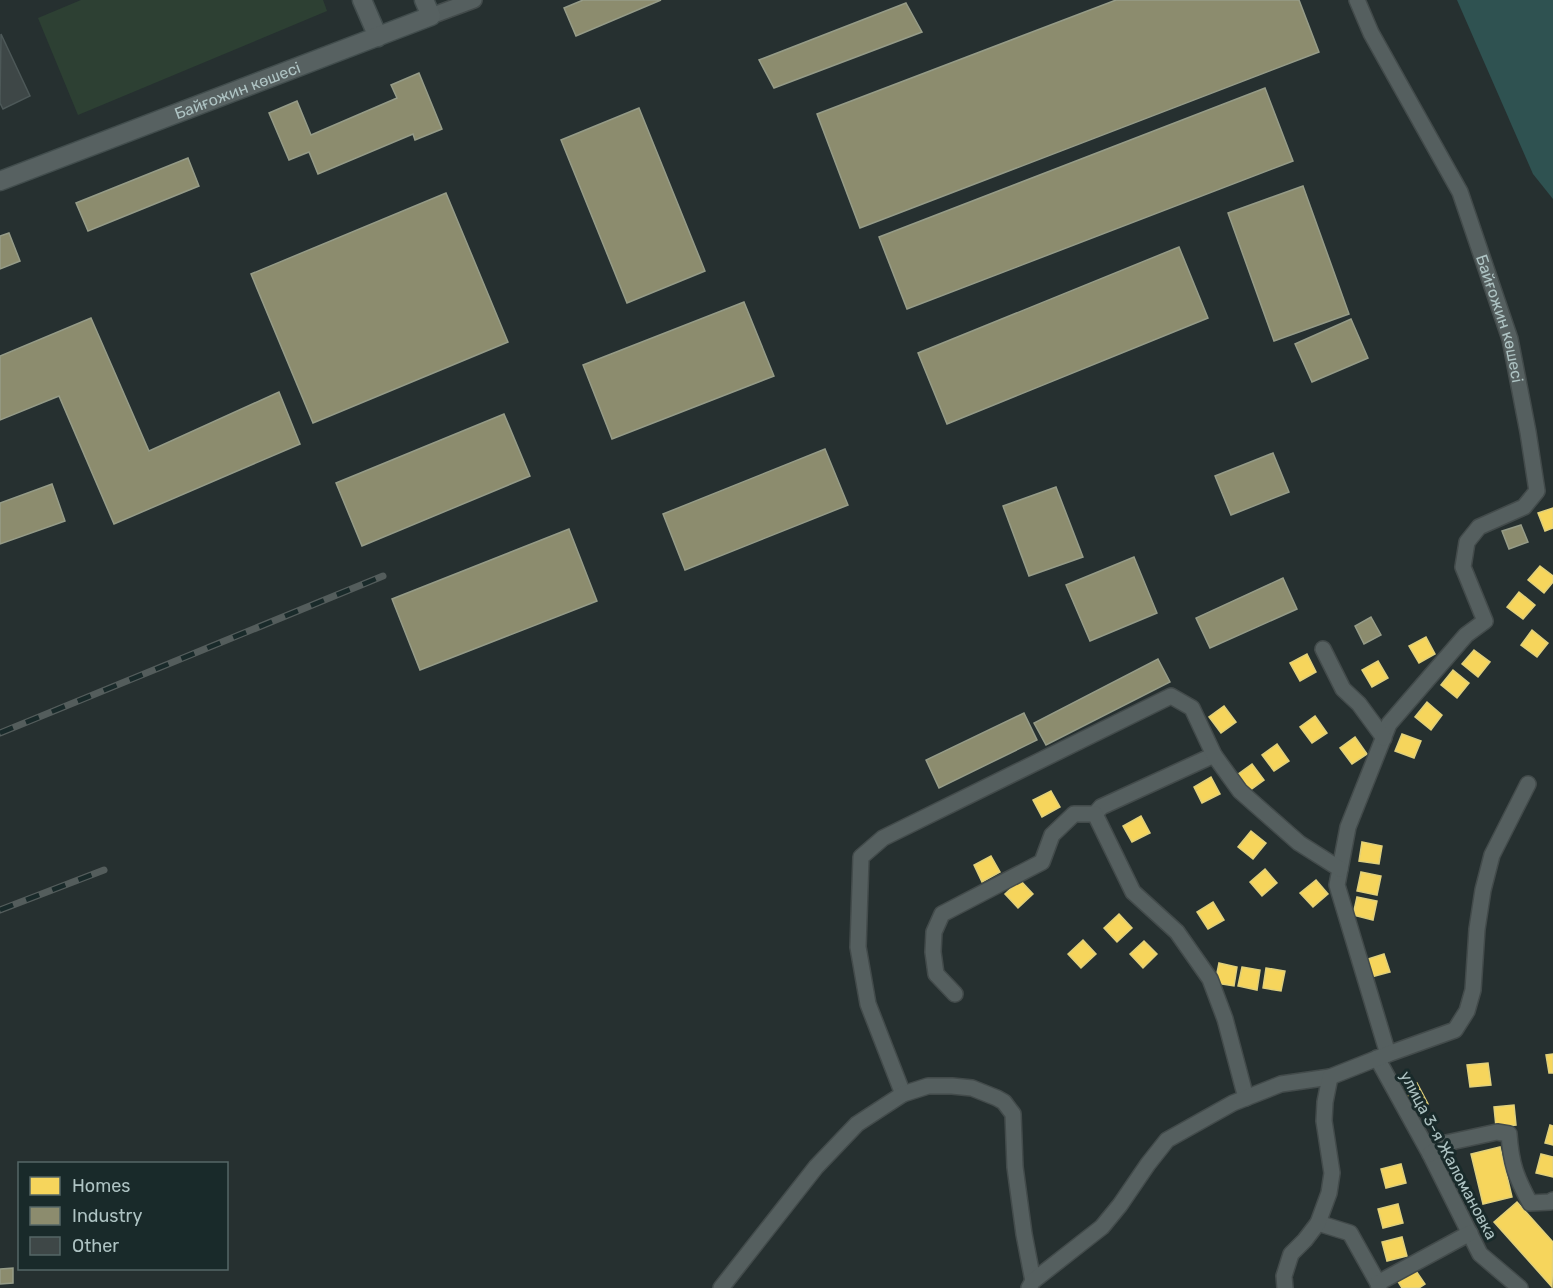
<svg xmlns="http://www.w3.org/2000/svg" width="1553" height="1288" viewBox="0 0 1553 1288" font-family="Rubik,sans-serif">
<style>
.green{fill:#2d4033}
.water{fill:#2f5251}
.homes{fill:#f6d55c;stroke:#e0d07b;stroke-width:1.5}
.industry{fill:#8c8c6e;stroke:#969c88;stroke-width:1.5}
.building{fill:#3e4747;stroke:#4d5858;stroke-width:1.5}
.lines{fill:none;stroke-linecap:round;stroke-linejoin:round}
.minor-casing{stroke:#434b4b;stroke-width:18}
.major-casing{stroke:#424d4d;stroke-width:21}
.minor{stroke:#555f5f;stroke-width:15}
.major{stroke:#576161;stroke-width:18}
.rail-casing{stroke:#545d5c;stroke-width:7}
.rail{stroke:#192a2a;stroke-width:4.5;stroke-dasharray:14;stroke-linecap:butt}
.labels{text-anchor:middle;stroke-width:6;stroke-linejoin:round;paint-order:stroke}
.street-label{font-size:16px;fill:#aec3c3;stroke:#192a2a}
</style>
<rect width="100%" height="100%" fill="#263030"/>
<path class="green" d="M81 0H323L327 11 78 115 38 18Z"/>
<path class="water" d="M1457 0H1553V199L1533 174Z"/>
<g class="homes">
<path d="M1553 508V528L1545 531 1538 513Z"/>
<path d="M1540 566 1553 576V582L1544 593 1528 580Z"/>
<path d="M1519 592 1535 605 1523 619 1507 607Z"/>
<path d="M1532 630 1548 643 1537 657 1521 645Z"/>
<path d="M1426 637 1435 654 1419 663 1409 646Z"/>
<path d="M1474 650 1490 662 1478 677 1462 664Z"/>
<path d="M1307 654 1316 672 1300 681 1290 663Z"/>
<path d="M1378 661 1388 678 1372 687 1362 670Z"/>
<path d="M1453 670 1469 683 1457 698 1441 685Z"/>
<path d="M1427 702 1442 715 1431 730 1415 717Z"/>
<path d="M1224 706 1236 722 1221 733 1209 717Z"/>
<path d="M1315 716 1327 733 1312 743 1300 727Z"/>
<path d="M1402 734 1421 741 1414 758 1395 751Z"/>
<path d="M1355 737 1367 754 1352 764 1340 748Z"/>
<path d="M1277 744 1289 761 1274 771 1262 755Z"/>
<path d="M1252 764 1264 780 1249 791 1237 775Z"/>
<path d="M1211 777 1220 794 1202 803 1194 787Z"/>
<path d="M1051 791 1060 807 1042 817 1033 800Z"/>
<path d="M1141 816 1150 833 1132 842 1123 826Z"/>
<path d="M1251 831 1266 843 1253 859 1238 847Z"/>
<path d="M1362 842 1382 846 1379 864 1359 861Z"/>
<path d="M991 856 1000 872 982 882 974 865Z"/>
<path d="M1265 869 1277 883 1262 896 1250 882Z"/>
<path d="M1361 872 1381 876 1377 895 1357 891Z"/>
<path d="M1020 880 1033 894 1018 908 1005 894Z"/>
<path d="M1316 880 1328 894 1313 907 1300 893Z"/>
<path d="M1357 897 1377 901 1373 920 1353 915Z"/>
<path d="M1213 902 1224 920 1208 929 1197 912Z"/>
<path d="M1119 914 1132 928 1117 942 1104 928Z"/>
<path d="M1083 940 1096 954 1081 968 1068 954Z"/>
<path d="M1144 941 1157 954 1143 968 1130 954Z"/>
<path d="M1384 954 1390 972 1371 977 1365 960Z"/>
<path d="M1219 963 1237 967 1234 986 1215 983Z"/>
<path d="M1242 967 1260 970 1257 990 1238 986Z"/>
<path d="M1266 968 1285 971 1281 991 1263 988Z"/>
<path d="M1553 1054V1073H1549L1546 1055Z"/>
<path d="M1488 1063 1491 1085 1470 1087 1467 1065Z"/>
<path d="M1417 1083 1428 1104 1410 1113 1399 1092Z"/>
<path d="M1514 1105 1516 1125 1496 1127 1494 1107Z"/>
<path d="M1550 1125 1553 1126V1145L1545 1143Z"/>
<path d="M1500 1147 1512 1197 1483 1204 1471 1154Z"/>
<path d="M1541 1154 1553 1157V1177L1536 1173Z"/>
<path d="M1401 1164 1406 1183 1386 1188 1381 1169Z"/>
<path d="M1517 1202 1553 1242 1552 1287 1494 1222Z"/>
<path d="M1398 1204 1403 1223 1383 1228 1378 1209Z"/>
<path d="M1402 1237 1407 1256 1387 1261 1382 1242Z"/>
<path d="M1414 1268 1425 1284 1419 1288H1402L1397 1280Z"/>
</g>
<g class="industry">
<path d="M583 0H661L576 36 564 8Z"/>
<path d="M1116 0H1299L1319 52 860 228 817 114Z"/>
<path d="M906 3 922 32 774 88 759 60Z"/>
<path d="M419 73 442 129 415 140 413 134 318 174 309 152 289 160 269 113 297 101 311 135 397 98 391 85Z"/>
<path d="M1265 88 1293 161 907 309 879 237Z"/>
<path d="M639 108 705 271 627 303 561 140Z"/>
<path d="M188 158 199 186 88 231 76 203Z"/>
<path d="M1303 186 1349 314 1274 341 1228 213Z"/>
<path d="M446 193 508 342 313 423 251 274Z"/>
<path d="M9 233 20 261 0 269V236Z"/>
<path d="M1179 247 1208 318 947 424 918 353Z"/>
<path d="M744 302 774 376 612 439 583 365Z"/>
<path d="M91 318 149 451 279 392 300 444 114 524 59 396 0 420V356Z"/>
<path d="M1351 319 1368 358 1312 382 1295 344Z"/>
<path d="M504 414 530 476 362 546 336 483Z"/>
<path d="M825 449 848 505 685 570 663 514Z"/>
<path d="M1273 453 1289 492 1231 515 1215 476Z"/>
<path d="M52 484 65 521 0 544V503Z"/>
<path d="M1056 487 1083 557 1029 576 1003 506Z"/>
<path d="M1521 525 1528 542 1509 549 1502 531Z"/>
<path d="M569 529 597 601 420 670 392 599Z"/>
<path d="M1134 557 1157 613 1090 641 1066 585Z"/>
<path d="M1283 578 1297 609 1210 648 1196 618Z"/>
<path d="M1371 617 1381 635 1364 644 1355 626Z"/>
<path d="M1158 659 1170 682 1046 745 1034 723Z"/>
<path d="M1024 713 1037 740 939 788 926 760Z"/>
<path d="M13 1268V1283L0 1284V1269Z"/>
</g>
<path class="building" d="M1 34 30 96 3 109 0 103Z"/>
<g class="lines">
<defs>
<g id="minor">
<path id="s1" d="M1357 0 1371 33 1460 192 1510 339 1528 432 1537 491 1524 507 1479 527 1467 542 1463 567 1485 621 1466 635 1389 724 1348 827 1337 885 1388 1054"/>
<path d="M431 16 474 0"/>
<path d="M1323 649 1343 689 1359 704 1384 738"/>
<path d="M1095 814 1101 807 1214 755"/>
<path d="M955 994 936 974 933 952 934 932 942 914 1042 862 1052 835 1074 814H1095L1133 892 1177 932 1210 979 1225 1019 1246 1098"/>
<path d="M1377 1058 1430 1154 1480 1254 1520 1288"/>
<path d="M903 1094 868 1004 858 947 861 857 883 838 1171 696 1192 708 1214 755 1240 791 1299 843 1340 869"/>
<path d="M1430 1154 1446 1143 1497 1132 1509 1134C1511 1164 1516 1177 1530 1203L1550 1202 1553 1200"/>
<path d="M1318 1223 1350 1233 1378 1283 1379 1288"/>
<path d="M1378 1283 1470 1233"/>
<path d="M721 1288 816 1167 857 1124 903 1094 928 1086H952L972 1088 997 1098 1004 1102 1013 1114 1015 1167 1024 1234 1033 1281"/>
<path d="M1029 1288 1033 1281 1102 1227 1120 1205 1148 1164 1167 1140 1233 1103 1281 1084 1330 1077"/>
<path d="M1285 1288 1284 1276 1291 1254 1305 1240 1318 1223 1329 1193 1332 1173 1324 1121 1325 1102 1330 1077 1388 1054 1455 1030 1467 1011 1473 990 1477 929 1483 890 1492 855 1528 784"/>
</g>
<g id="major">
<path d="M362 0 378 37"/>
<path id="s2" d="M0 181 431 16 424 0"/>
</g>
</defs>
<use href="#minor" class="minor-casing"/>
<use href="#major" class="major-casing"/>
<use href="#minor" class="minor"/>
<use href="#major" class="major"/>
<defs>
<g id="rail">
<path d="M0 733 383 576"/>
<path d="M0 910 104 870"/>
</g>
</defs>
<use href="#rail" class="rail-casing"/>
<use href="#rail" class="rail"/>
</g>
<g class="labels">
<g class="street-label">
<text dy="6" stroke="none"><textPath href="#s2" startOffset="254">Байғожин көшесі</textPath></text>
<text dy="6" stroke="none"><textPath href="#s1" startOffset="351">Байғожин көшесі</textPath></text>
<text transform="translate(1449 1155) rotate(62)" y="6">улица 3-я Жаломановка</text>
</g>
</g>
<rect x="18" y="1162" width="210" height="108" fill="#192a2a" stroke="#556767" stroke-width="1.5"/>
<rect x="30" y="1177" width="30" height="18" fill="#f6d55c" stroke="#556767" stroke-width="1.5"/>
<text x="72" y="1192" font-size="18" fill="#aec3c3">Homes</text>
<rect x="30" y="1207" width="30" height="18" fill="#8c8c6e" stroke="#556767" stroke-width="1.5"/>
<text x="72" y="1222" font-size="18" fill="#aec3c3">Industry</text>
<rect x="30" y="1237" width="30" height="18" fill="#3e4747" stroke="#556767" stroke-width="1.5"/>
<text x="72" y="1252" font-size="18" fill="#aec3c3">Other</text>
</svg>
